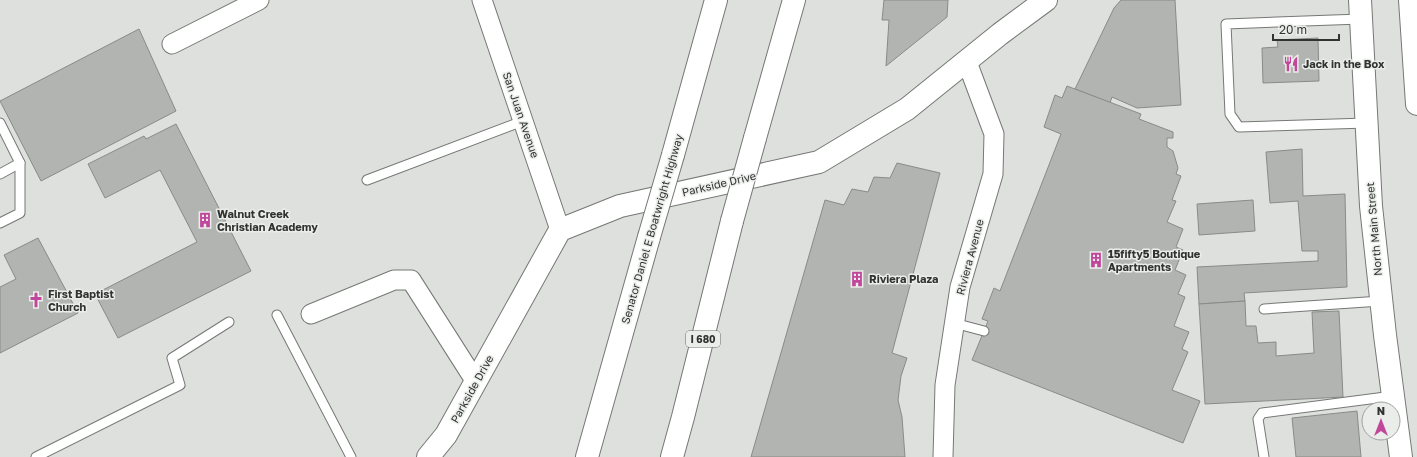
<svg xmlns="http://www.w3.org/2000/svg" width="1417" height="457" viewBox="0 0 1417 457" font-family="'Golos Text',sans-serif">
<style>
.building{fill:#b1b4b0;stroke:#888b87}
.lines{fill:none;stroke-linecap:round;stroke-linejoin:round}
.lane-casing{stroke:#757874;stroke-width:11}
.street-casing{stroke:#757874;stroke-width:21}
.secondary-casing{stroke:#757874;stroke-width:24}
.highway-casing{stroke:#757874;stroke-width:24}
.lane{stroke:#fff;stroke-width:9}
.street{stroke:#fff;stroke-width:19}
.secondary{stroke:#fff;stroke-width:22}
.highway{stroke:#fff;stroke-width:22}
.highway-bridge-casing{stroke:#757874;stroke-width:24;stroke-linecap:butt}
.highway-bridge{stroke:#fff;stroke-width:22}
.labels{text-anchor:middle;stroke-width:3;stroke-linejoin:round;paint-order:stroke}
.shield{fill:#eaede9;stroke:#686b68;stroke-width:1}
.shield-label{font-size:10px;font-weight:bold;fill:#313331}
.poi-label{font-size:11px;font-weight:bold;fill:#313331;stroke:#eaede9;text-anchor:start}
.street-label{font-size:11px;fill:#313331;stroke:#eaede9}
</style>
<rect width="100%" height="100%" fill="#dde0dc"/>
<g class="building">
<path d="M884 0H948L947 17 886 66 889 20H882Z"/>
<path d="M1121 0H1175L1181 105 1137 108 1112 97 1110 103 1075 89 1114 8Z"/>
<path d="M139 29 176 111 41 181 0 101Z"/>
<path d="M1318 38 1319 81 1263 83 1262 48 1278 47 1277 40Z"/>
<path d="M1067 86 1141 114 1139 119 1173 132V138H1167V147L1173 151 1178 168 1176 174 1181 176 1172 200 1176 201 1167 222 1183 229 1176 247 1183 250 1175 270 1186 275 1178 294 1185 297 1174 326 1189 332 1182 349 1188 352 1172 390 1200 401 1183 443 972 360 988 321 982 319 994 288 1000 291 1061 134 1044 127 1055 95 1062 98Z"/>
<path d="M176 124 251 271 118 338 95 294 197 242 160 170 105 198 88 164 144 136 146 139Z"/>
<path d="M1302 149 1303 196 1345 194 1347 287 1244 293 1245 301 1199 304 1197 267 1318 261V251H1302L1298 201 1270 203 1266 152Z"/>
<path d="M897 163 940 173 892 353 907 358 901 376 898 400 902 417 905 457H751L825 200 844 205 852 189 868 192 874 177 890 178Z"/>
<path d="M1253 200 1255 231 1199 235 1197 204Z"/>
<path d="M38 238 78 313 0 353V287L16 279 4 255Z"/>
<path d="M1245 301 1246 326H1256L1258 343 1276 342V356L1314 353 1312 312 1339 311 1343 397 1205 404 1199 304Z"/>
<path d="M1357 411 1361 457H1296L1292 418Z"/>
</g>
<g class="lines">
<defs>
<g id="lane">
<path d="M1361 19 1226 24 1230 114 1239 127 1367 123"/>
<path d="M0 123 20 163V213L0 223"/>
<path d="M0 174 20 163"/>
<path d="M367 180 523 121"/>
<path d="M1264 309 1381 301"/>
<path d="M277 315 351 457"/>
<path d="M954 323 984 331"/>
<path d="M36 457 180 385 172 358 229 322"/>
<path d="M1264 457 1258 419 1262 413 1393 396"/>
</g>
<g id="street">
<path d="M482 0 560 230"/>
<path d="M172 44 259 0"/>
<path d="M311 314 394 280H411L476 382"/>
<path d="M943 457 945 385 960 287 993 174 994 134 967 62"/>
</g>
<g id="secondary">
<path d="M1360 0 1371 206 1385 335 1401 457"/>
<path d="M1410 0 1417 104"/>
<path d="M428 457 446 435 560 230 620 206 819 162 907 109 1000 34 1046 0"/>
</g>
<g id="highway">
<path d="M755 138 794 0"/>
<path d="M673 155 716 0"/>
<path d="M587 457 649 237"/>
<path d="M672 457 683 417 732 221"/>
</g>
</defs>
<use href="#lane" class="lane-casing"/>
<use href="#street" class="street-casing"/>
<use href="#secondary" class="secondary-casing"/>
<use href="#highway" class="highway-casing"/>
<use href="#lane" class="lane"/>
<use href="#street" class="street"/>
<use href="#secondary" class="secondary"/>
<use href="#highway" class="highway"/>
<defs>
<g id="highway-bridge">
<path d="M732 221 755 138"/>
<path d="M649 237 673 155"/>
</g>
</defs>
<use href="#highway-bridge" class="highway-bridge-casing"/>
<use href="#highway-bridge" class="highway-bridge"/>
</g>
<defs>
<symbol id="restaurant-bare" viewBox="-9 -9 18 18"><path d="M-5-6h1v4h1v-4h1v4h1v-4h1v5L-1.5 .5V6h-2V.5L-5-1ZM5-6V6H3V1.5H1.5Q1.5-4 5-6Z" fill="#c1479a" stroke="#eaede9" stroke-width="2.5" paint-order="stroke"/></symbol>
<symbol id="building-bare" viewBox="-9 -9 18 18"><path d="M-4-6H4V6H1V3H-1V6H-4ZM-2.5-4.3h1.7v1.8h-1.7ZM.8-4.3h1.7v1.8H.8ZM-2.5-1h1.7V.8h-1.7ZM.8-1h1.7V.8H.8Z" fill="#c1479a" stroke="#eaede9" stroke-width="2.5" paint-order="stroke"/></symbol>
<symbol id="church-bare" viewBox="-9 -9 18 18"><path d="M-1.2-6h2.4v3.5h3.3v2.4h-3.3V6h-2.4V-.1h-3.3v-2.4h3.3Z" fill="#c1479a" stroke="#eaede9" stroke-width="2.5" paint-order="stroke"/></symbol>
</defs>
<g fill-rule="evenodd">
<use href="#restaurant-bare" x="1280" y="53" width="22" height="22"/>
<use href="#building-bare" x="194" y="209" width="22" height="22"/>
<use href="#building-bare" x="1085" y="249" width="22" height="22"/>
<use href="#building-bare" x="846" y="268" width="22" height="22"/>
<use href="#church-bare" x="25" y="289" width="22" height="22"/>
</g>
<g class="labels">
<rect class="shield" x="686" y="331" width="34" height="16" rx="3"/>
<g class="shield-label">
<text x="703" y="343">I 680</text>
</g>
<g class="poi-label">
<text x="1303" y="68">Jack in the Box</text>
<text x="217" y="218">Walnut Creek<tspan x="217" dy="13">Christian Academy</tspan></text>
<text x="1108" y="258">15fifty5 Boutique<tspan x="1108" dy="13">Apartments</tspan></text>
<text x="869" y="283">Riviera Plaza</text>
<text x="48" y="298">First Baptist<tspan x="48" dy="13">Church</tspan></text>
</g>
<g class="street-label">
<text transform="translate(521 115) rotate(71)" y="4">San Juan Avenue</text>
<text transform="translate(719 184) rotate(-13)" y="4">Parkside Drive</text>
<text transform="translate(652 229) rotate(-74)" y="4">Senator Daniel E Boatwright Highway</text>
<text transform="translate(1374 229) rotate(-95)" y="4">North Main Street</text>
<text transform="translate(970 257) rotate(-75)" y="4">Riviera Avenue</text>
<text transform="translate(472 389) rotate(-61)" y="4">Parkside Drive</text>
</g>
</g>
<g transform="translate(1381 421)"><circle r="19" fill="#eaede9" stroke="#a0a39f"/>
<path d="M0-3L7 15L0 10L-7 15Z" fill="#c1479a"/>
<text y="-6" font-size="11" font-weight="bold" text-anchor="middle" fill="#313331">N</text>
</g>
<path d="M1273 34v6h66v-6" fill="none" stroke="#313331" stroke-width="2"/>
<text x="1279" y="34" font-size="12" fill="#313331" stroke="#eaede9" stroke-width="3" paint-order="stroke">20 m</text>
</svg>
